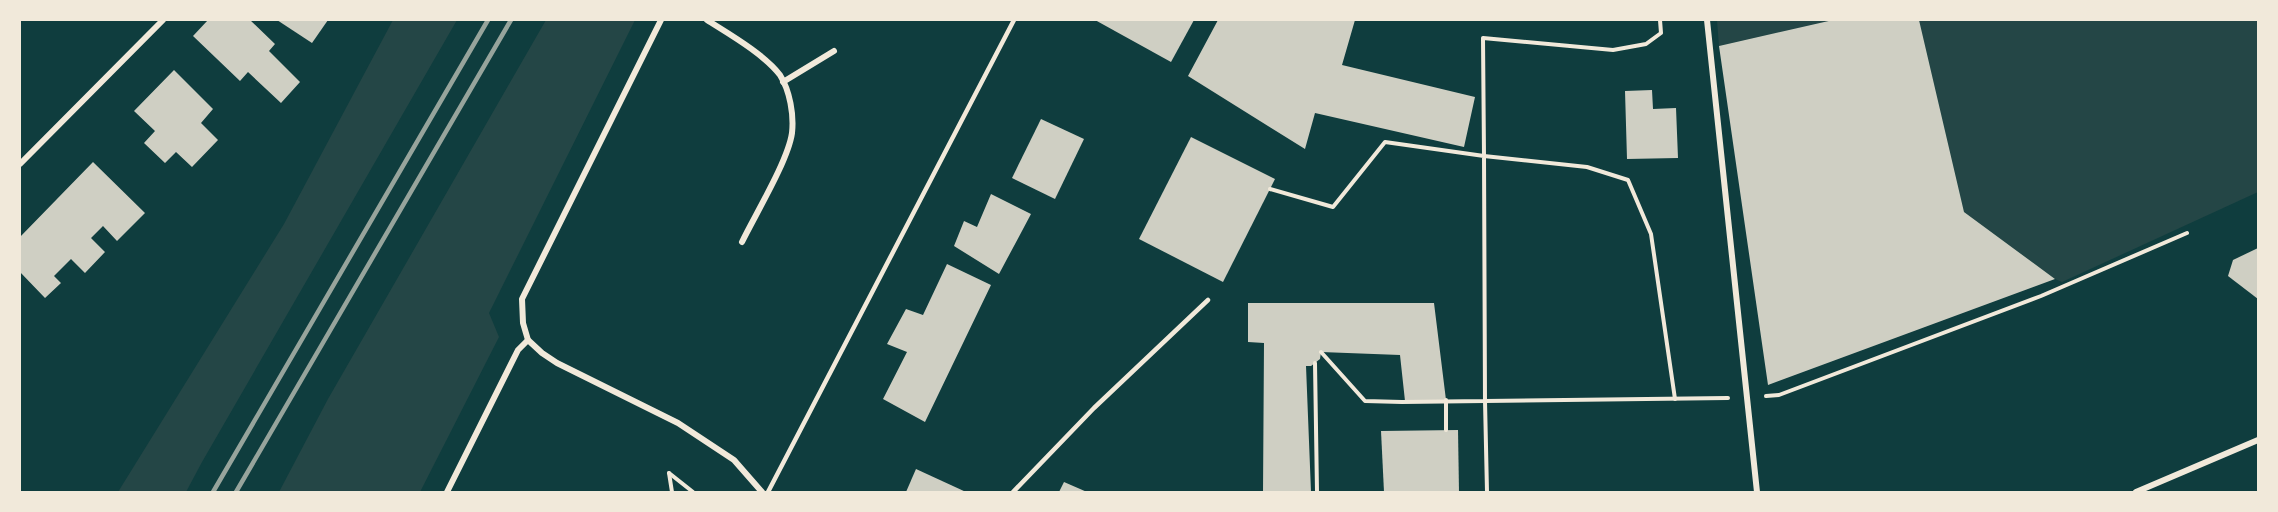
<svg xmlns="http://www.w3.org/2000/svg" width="2278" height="512" viewBox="0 0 2278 512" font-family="'Work Sans',sans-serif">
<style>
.green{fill:#244646}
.building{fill:#cfcfc3}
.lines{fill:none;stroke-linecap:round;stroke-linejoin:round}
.path{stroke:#f1e9da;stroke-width:4}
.service{stroke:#f1e9da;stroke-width:4.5}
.minor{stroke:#f1e9da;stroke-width:6}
.rail{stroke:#97a49c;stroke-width:4.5}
</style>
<rect width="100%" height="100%" fill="#0f3d3e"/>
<g class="green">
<path d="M393 20H457L202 462 186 492H118L284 224Z"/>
<path d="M546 20H635L489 313 499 337 420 492H279L328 399Z"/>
<path d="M1717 20H1833L1719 46Z"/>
<path d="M1919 20H2258V192L2062 282 2055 279 1964 212Z"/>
</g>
<g class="building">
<path d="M208 20H250L275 44 269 51 300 82 281 103 248 72 240 81 193 36Z"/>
<path d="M277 20H328L312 43Z"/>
<path d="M1095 20H1194L1171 62Z"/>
<path d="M1218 20H1355L1342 65 1475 97 1464 147 1315 113 1305 149 1188 76Z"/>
<path d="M1833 20H1919L1964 212 2055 279 1768 385 1719 46Z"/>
<path d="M174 70 213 109 201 123 218 140 192 167 176 152 165 163 144 143 155 131 134 111Z"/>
<path d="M1652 90 1653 109 1676 108 1678 158 1627 159 1625 91Z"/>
<path d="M1041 119 1084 139 1055 199 1012 178Z"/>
<path d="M1191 137 1275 179 1223 282 1139 239Z"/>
<path d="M93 162 145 213 117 241 103 226 91 238 105 252 85 273 71 259 54 276 61 283 45 298 20 272V237Z"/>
<path d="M991 194 1031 214 999 274 954 246 964 221 977 227Z"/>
<path d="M2258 248V299L2228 276 2233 260Z"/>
<path d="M947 264 991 285 925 422 883 399 907 352 887 344 906 309 923 315Z"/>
<path d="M1248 303H1434L1446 400 1405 401 1400 355 1321 352 1320 359 1311 366H1306L1311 492H1263L1264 343 1248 342Z"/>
<path d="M1458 430 1459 492H1384L1381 431Z"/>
<path d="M916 469 966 492H906Z"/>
<path d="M1064 482 1087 492H1059Z"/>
</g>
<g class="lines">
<g class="path">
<path d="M1660 20 1661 33 1646 44 1613 50 1483 38 1484 156 1587 167 1628 180 1651 234 1675 399"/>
<path d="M1270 189 1333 207 1385 142 1484 156 1485 401 1402 402 1365 401 1321 352"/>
<path d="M1315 363 1317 492"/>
<path d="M1766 396 1779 395 2041 296 2187 233"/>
<path d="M1446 400V430"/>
<path d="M669 473 693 492"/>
<path d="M669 473 672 492"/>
<path d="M1487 492 1485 401 1728 398"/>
</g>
<g class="service">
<path d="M768 492 1014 20"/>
<path d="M1013 492 1094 408 1208 300"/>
</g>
<g class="minor">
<path d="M661 20 522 299 523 323 528 340 542 353 557 363 678 423 734 460 762 492"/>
<path d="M707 20C729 34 764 54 780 75 790 91 794 115 792 133 788 161 755 215 742 242"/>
<path d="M1707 20 1757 492"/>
<path d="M783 82 834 51"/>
<path d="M20 164 163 20"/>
<path d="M447 492 518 350 528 340"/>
<path d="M2136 492 2258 440"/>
</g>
<g class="rail">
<path d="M213 492 488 20"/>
<path d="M236 492 511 20"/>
</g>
</g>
<rect width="2278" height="512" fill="none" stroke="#f1e9da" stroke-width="42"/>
</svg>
